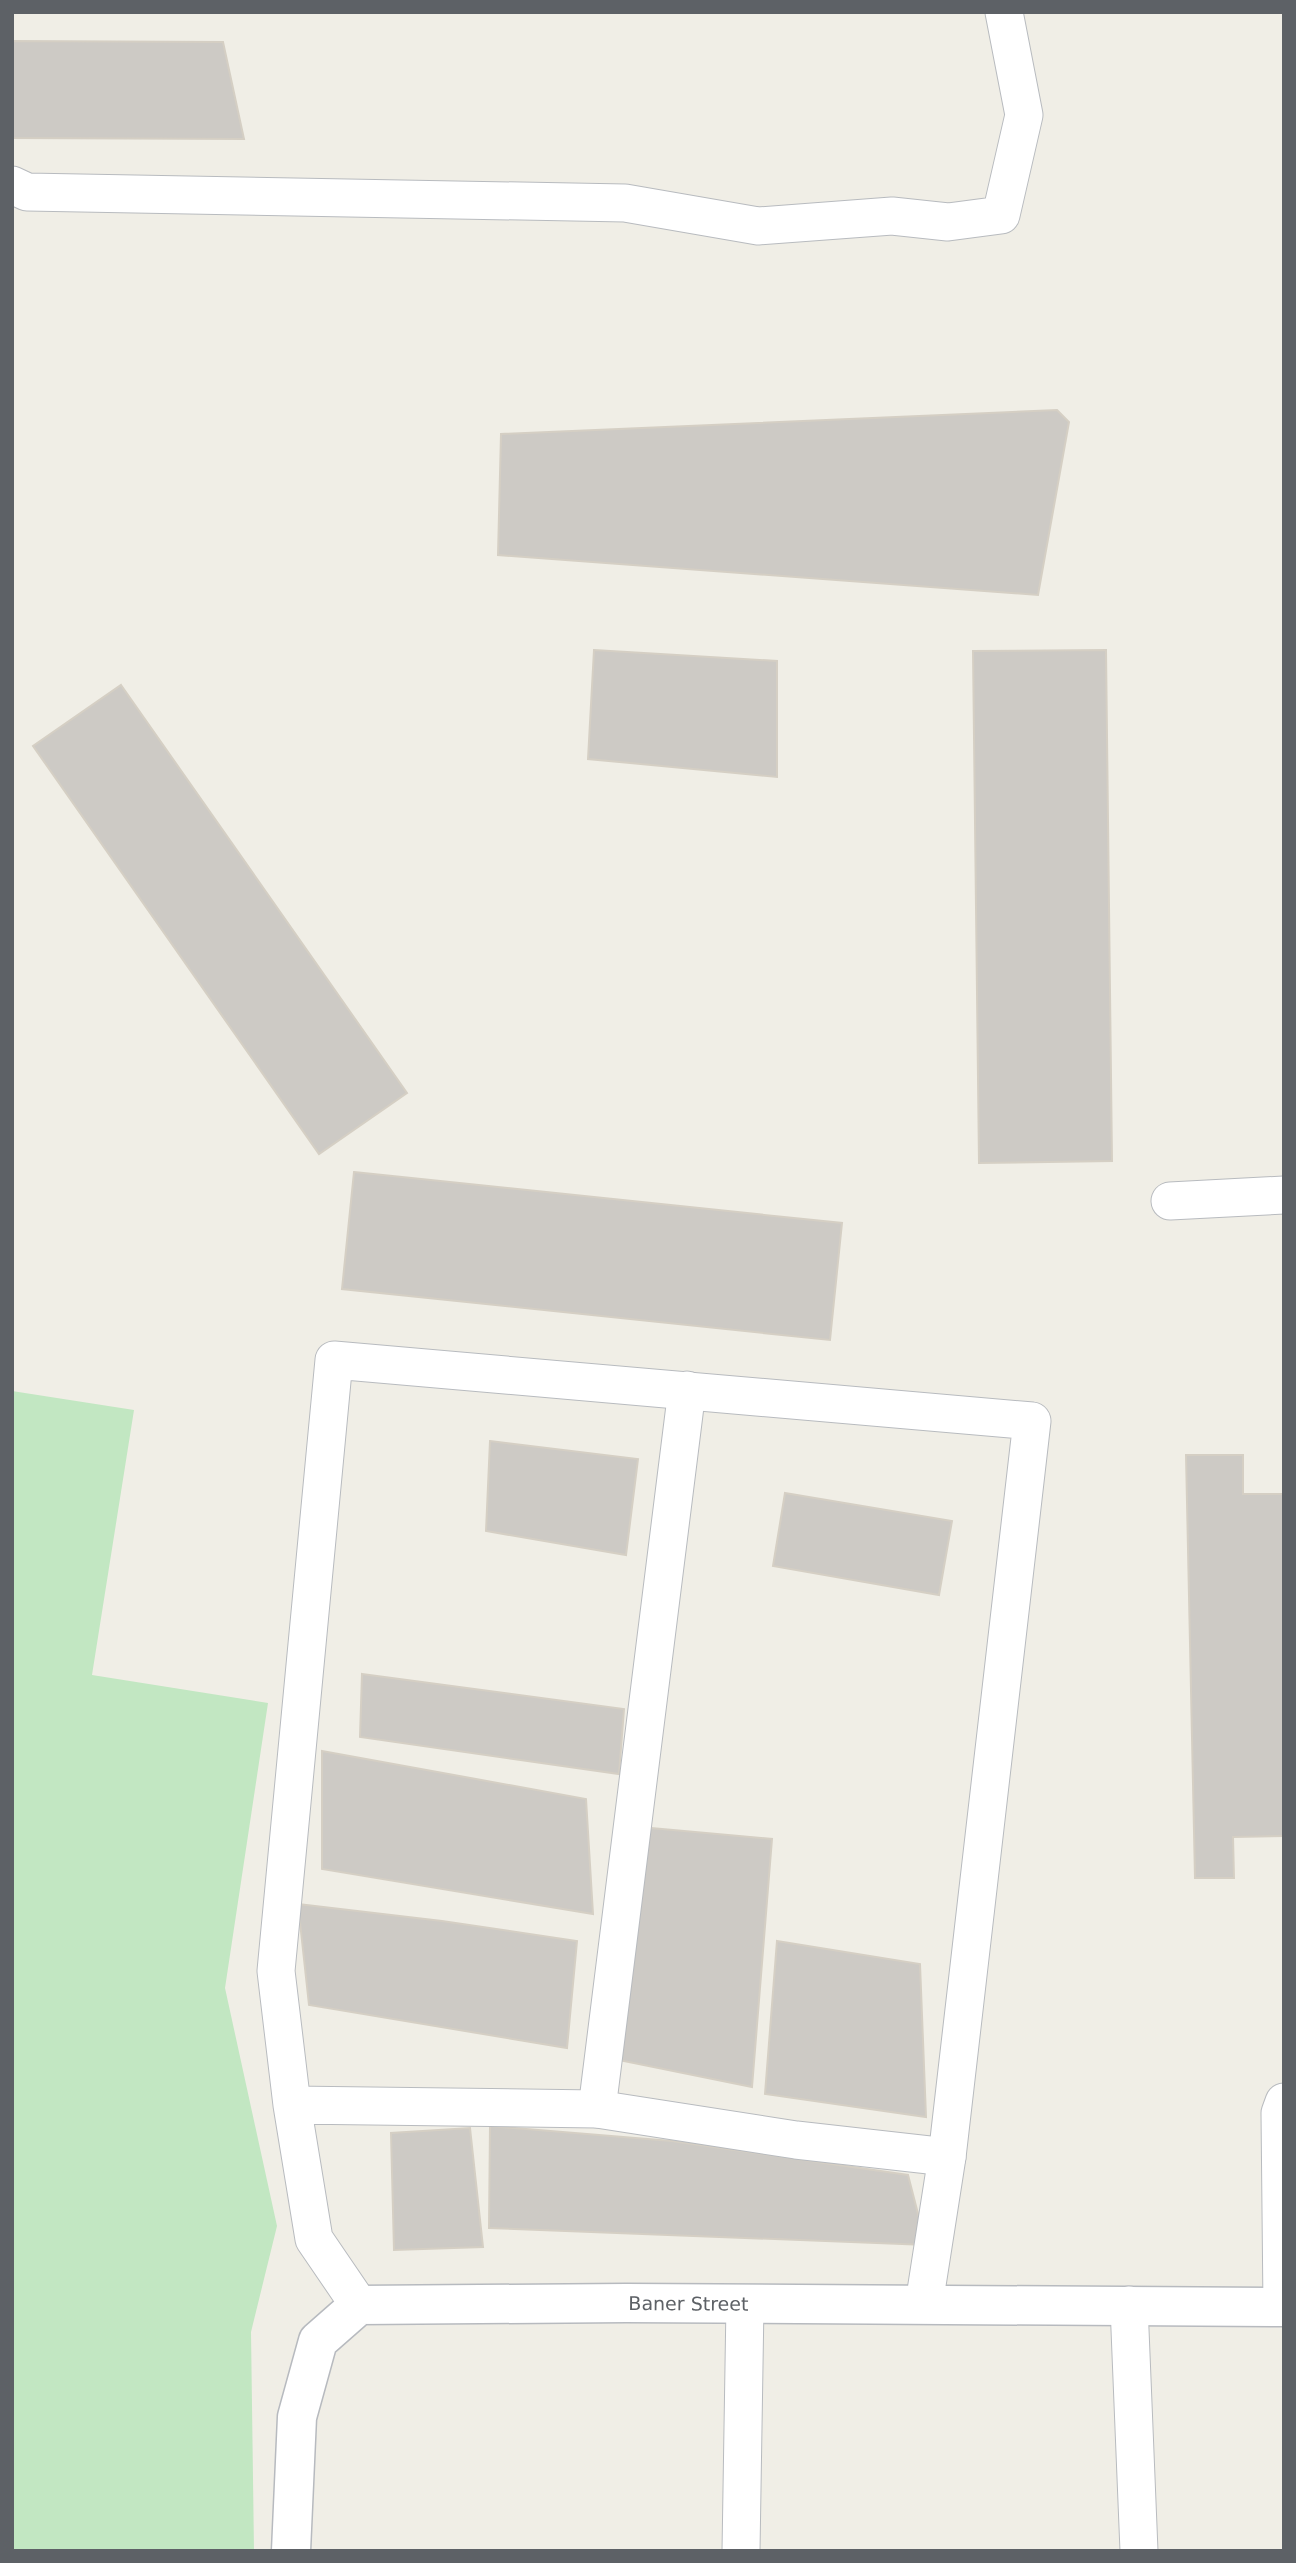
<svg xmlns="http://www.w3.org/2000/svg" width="1296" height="2563" viewBox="0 0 1296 2563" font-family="'DejaVu Sans',sans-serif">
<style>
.green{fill:#c2e7c2}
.building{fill:#cdcac5;stroke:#d5cfc4;stroke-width:2}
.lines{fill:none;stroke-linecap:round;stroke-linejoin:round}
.street-casing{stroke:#b8bbbf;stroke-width:39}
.secondary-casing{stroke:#b7babf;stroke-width:41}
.street{stroke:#fff;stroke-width:37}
.secondary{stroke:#fff;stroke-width:38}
.labels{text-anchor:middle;stroke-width:5;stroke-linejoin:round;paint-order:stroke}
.street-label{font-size:19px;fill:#5d6166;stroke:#fff}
</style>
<rect width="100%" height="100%" fill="#f0eee6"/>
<path class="green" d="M12 1391 134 1410 92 1675 268 1703 225 1988 277 2226 251 2332 254 2551H12Z"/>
<g class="building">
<path d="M12 41 223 42 244 139 12 138Z"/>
<path d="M1057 410 1069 422 1038 595 498 555 501 434Z"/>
<path d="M594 650 777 661V777L588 759Z"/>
<path d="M1106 650 1112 1161 979 1163 973 651Z"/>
<path d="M121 685 407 1093 319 1154 33 746Z"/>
<path d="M354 1172 842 1223 830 1340 342 1289Z"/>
<path d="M490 1441 638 1459 626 1555 486 1531Z"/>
<path d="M1186 1455H1243V1494H1284V1836L1233 1837 1234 1878H1195Z"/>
<path d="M785 1493 952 1521 939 1595 773 1566Z"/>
<path d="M362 1674 624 1709 619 1774 360 1737Z"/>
<path d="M322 1751 586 1799 593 1914 322 1869Z"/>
<path d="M640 1827 772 1839 752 2087 604 2057Z"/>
<path d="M298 1904 442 1921 577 1941 567 2048 309 2005Z"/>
<path d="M777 1941 920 1964 926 2117 765 2094Z"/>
<path d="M490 2126 672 2141 908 2175 926 2245 489 2228Z"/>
<path d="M470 2128 483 2247 394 2250 391 2133Z"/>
</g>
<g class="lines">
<defs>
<g id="street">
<path d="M12 185 27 192 625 203 758 226 892 216 948 222 1001 215 1024 115 1004 12"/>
<path d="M1170 1201 1284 1195"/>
<path d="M292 2105 597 2109 796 2140 947 2157 1032 1421 334 1360 276 1971 292 2105 314 2239 359 2305"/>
<path d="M597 2109 687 1390"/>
<path d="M924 2304 947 2157"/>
<path d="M1129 2305 1139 2551"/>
<path d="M1282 2307 1280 2113 1284 2102"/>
<path d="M741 2551 745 2304"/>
</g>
<g id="secondary">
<path id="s1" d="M291 2551 297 2417 318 2341 359 2305 626 2303 1284 2307"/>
</g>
</defs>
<use href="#street" class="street-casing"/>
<use href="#secondary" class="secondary-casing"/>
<use href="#street" class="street"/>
<use href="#secondary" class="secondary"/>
</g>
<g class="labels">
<g class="street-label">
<text dy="7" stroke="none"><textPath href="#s1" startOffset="597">Baner Street</textPath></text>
</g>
</g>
<rect width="1296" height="2563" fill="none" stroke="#5d6166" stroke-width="28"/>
</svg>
